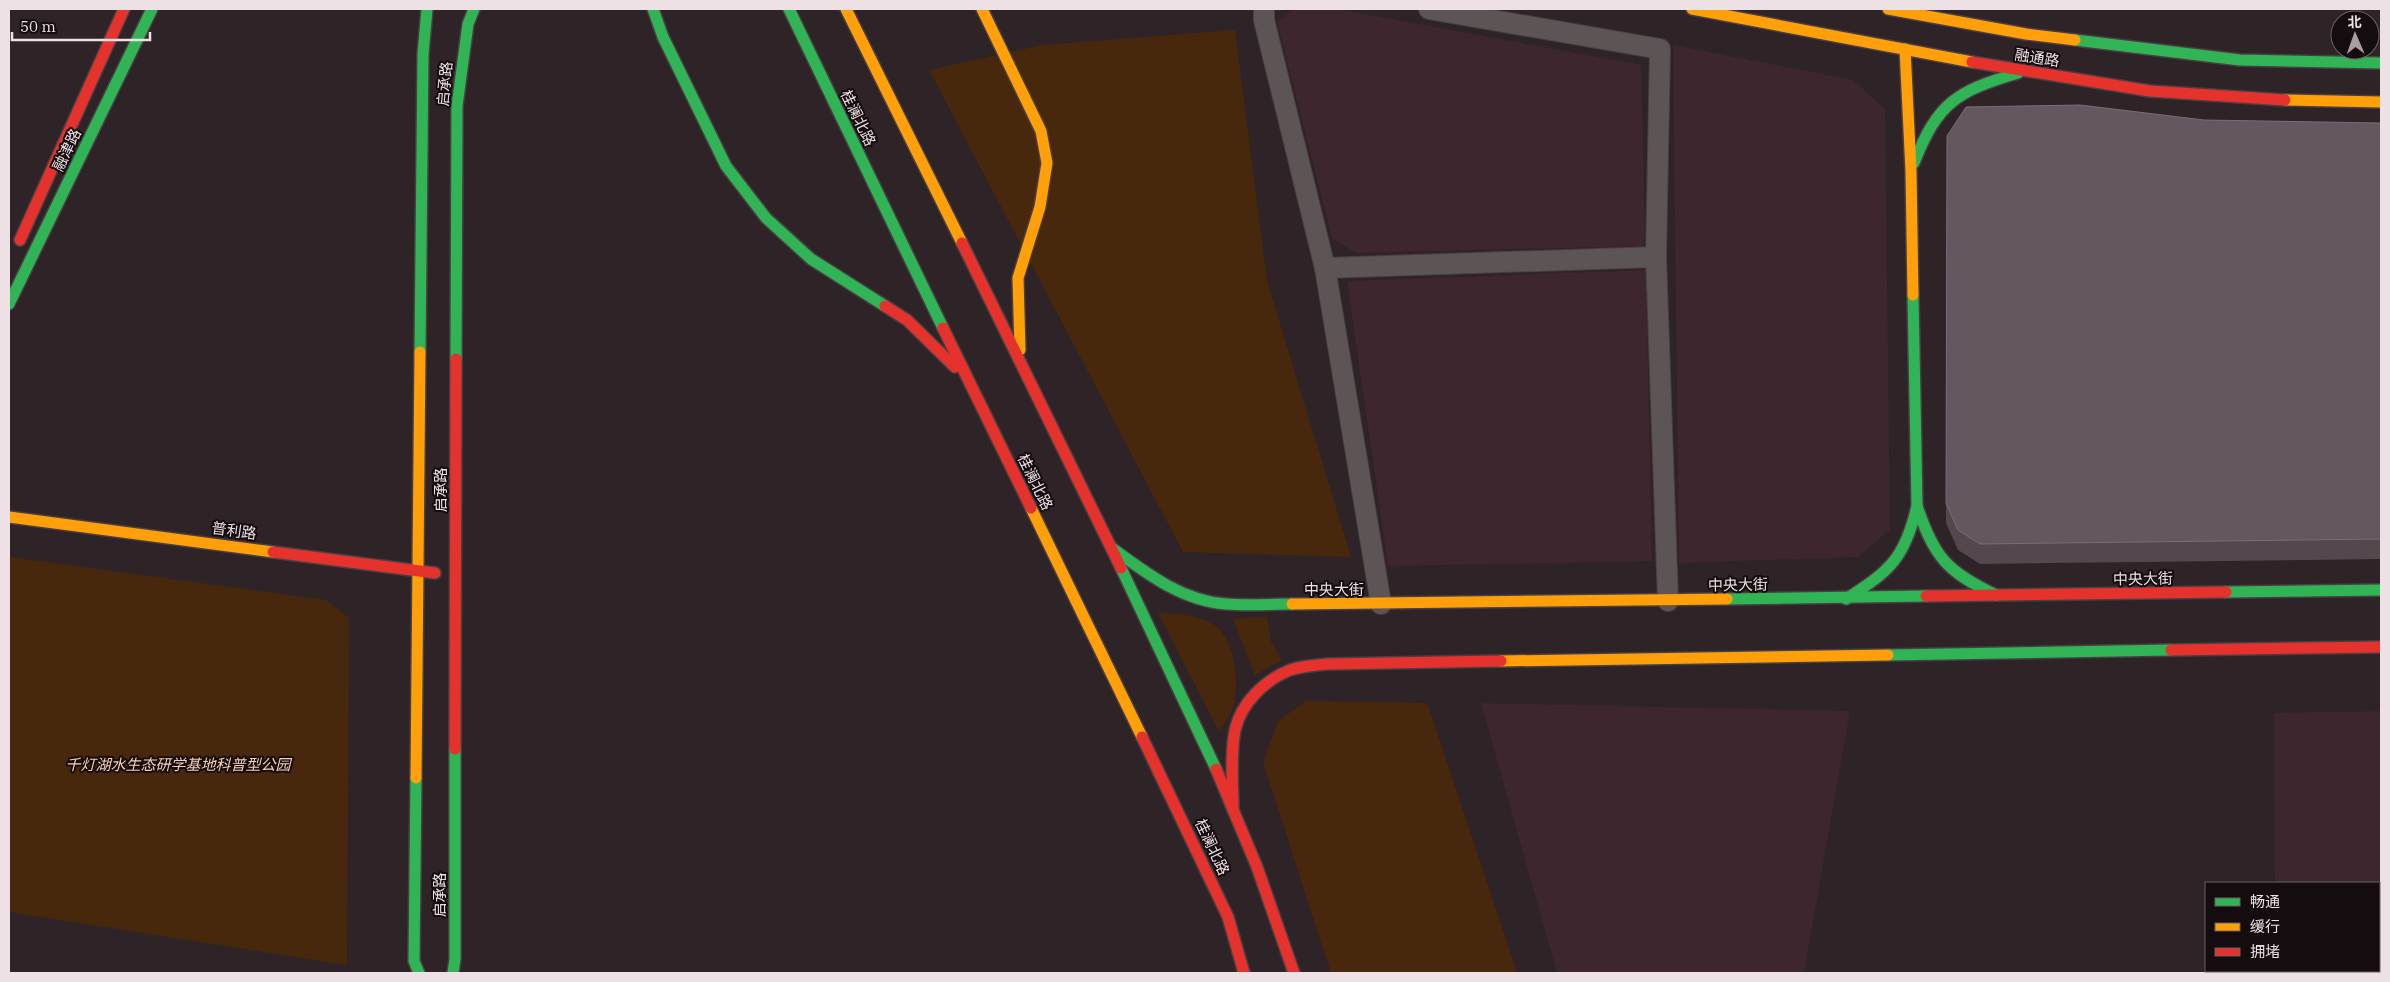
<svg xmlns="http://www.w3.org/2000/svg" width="2390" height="982" viewBox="0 0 2390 982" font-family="'IBM Plex Serif','Noto Sans SC',serif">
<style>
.built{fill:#3d262d}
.green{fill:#48280d}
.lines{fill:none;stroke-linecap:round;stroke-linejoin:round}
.street-casing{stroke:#493f43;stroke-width:22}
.fast-casing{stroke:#493f43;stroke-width:14}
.slow-casing{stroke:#493f43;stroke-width:14}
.jam-casing{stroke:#493f43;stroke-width:14}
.street{stroke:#5d5456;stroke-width:20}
.fast{stroke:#30b455;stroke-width:11}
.slow{stroke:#ff9f0a;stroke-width:11}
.jam{stroke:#e5322d;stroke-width:11}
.wall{fill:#53484e}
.building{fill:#63585f;stroke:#796e74}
.labels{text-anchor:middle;stroke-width:4;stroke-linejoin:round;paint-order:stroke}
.street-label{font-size:15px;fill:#eee1e5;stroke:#140c0f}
.park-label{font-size:15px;font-style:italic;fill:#f9d0b2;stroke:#140c0f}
</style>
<rect width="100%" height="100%" fill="#2e2326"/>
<g class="built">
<path d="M1294 9H1337L1641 65 1645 230 1644 246 1356 253 1332 238 1277 22Z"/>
<path d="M1673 45 1853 80 1885 109 1890 530 1858 557 1679 563Z"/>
<path d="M1646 270 1652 561 1388 566 1347 281Z"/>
<path d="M1481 703 1850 711 1804 973H1557Z"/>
<path d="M2381 711V973H2275V971H2379V883H2275L2274 713Z"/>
</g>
<g class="green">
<path d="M1235 30 1267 281 1351 557 1183 552 929 70 1043 45Z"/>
<path d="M9 557 326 600 349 618 347 965 9 912Z"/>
<path d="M1158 613C1179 614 1197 614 1214 625 1235 639 1239 682 1234 704 1231 715 1225 723 1219 731Z"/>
<path d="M1267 617 1271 642 1282 660 1255 675 1233 619Z"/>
<path d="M1306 701 1427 703 1517 973H1331L1263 762 1278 721Z"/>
</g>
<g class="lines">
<defs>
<g id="street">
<path d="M1264 9V20L1325 268"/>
<path d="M1429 9 1660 49 1656 257"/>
<path d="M1381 604 1325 268 1656 257 1668 601"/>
</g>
<g id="fast">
<path d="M653 9 663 37 726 166 766 218 811 259 885 306"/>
<path d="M789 9 943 328"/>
<path d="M2075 40 2240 60 2381 63"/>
<path d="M1914 163C1938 102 1957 91 2018 73"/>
<path d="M9 304 152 9"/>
<path d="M420 352 423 54 427 9"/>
<path d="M456 359 457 106 468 24 474 9"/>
<path d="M1917 506C1934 557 1947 572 1996 595"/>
<path d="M1112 548C1146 573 1182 601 1226 604 1247 606 1270 604 1292 604"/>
<path d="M1121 568 1216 769"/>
<path d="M2226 592 2381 590"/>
<path d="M1727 599 1926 596"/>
<path d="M1846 599C1890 571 1905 558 1917 506L1913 295"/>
<path d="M1888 655 2171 650"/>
<path d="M416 778 414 961 419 973"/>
<path d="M453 973 455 959V749"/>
</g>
<g id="slow">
<path d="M846 9 962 243"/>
<path d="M982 9 1041 131 1047 163 1040 207 1018 278 1020 350"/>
<path d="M1692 9 1972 62"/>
<path d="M1888 9 2026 34 2075 40"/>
<path d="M1905 49 1911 171 1913 295"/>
<path d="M2285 100 2381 102"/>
<path d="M1031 508 1142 737"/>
<path d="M9 517 273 552"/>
<path d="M1292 604 1727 599"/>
<path d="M1501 661 1888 655"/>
<path d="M416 778 420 352"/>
</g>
<g id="jam">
<path d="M1972 62 2150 91 2285 100"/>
<path d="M20 240 124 9"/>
<path d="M962 243 1121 568"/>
<path d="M885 306 907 320 955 367"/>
<path d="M943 328 1031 508"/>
<path d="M273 552 435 573"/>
<path d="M1926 596 2226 592"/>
<path d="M2171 650 2381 647"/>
<path d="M1142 737 1228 917 1244 973"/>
<path d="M455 749 456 359"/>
<path d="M1216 769 1257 867 1294 973"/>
<path d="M1233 810C1233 784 1230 756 1235 730 1241 703 1265 680 1290 670 1302 666 1315 665 1328 664L1501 661"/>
</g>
</defs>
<use href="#street" class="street-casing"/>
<use href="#fast" class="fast-casing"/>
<use href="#slow" class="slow-casing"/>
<use href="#jam" class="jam-casing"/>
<use href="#street" class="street"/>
<use href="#fast" class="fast"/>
<use href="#slow" class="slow"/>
<use href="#jam" class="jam"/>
</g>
<path class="wall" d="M2204 120 2381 123V559L1980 564 1958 550 1946 523 1947 136Z"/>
<path class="building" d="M2080 105 2204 120 2381 123V539L1980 544 1958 530 1946 503 1947 136 1966 107Z"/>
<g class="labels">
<g class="street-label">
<text transform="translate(2037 58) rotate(9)" y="5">融通路</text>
<text transform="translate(445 84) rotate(-85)" y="5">启承路</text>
<text transform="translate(858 118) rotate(64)" y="5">桂澜北路</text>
<text transform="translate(67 150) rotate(-64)" y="5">融津路</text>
<text transform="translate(1035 482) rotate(64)" y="5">桂澜北路</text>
<text transform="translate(441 490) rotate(-90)" y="5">启承路</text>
<text transform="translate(234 531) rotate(8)" y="5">普利路</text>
<text transform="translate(2143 579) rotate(-1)" y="5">中央大街</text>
<text transform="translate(1738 585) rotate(-1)" y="5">中央大街</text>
<text x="1334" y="595">中央大街</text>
<text transform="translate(1212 847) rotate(65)" y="5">桂澜北路</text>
<text transform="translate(440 895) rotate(-90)" y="5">启承路</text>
</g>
<g class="park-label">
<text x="178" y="770">千灯湖水生态研学基地科普型公园</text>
</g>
</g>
<rect width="2390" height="982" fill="none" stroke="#eee1e5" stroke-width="20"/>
<rect x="2205" y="882" width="175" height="90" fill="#140c0f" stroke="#6b6165"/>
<rect x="2215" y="898" width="25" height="8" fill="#30b455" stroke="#6b6165"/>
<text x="2250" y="907" font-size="15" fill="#eee1e5">畅通</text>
<rect x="2215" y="923" width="25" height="8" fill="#ff9f0a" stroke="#6b6165"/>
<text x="2250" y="932" font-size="15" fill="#eee1e5">缓行</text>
<rect x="2215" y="948" width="25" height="8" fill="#e5322d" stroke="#6b6165"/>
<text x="2250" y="957" font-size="15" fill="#eee1e5">拥堵</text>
<g transform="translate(2355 35) rotate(358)"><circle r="24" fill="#140c0f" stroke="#6b6165"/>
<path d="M0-4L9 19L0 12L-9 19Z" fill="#ab9ea2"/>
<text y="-8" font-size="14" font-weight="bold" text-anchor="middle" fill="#eee1e5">北</text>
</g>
<path d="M12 32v8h138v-8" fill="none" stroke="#eee1e5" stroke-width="2.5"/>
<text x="20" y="32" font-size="15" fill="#eee1e5" stroke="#140c0f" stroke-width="4" paint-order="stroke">50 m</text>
</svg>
